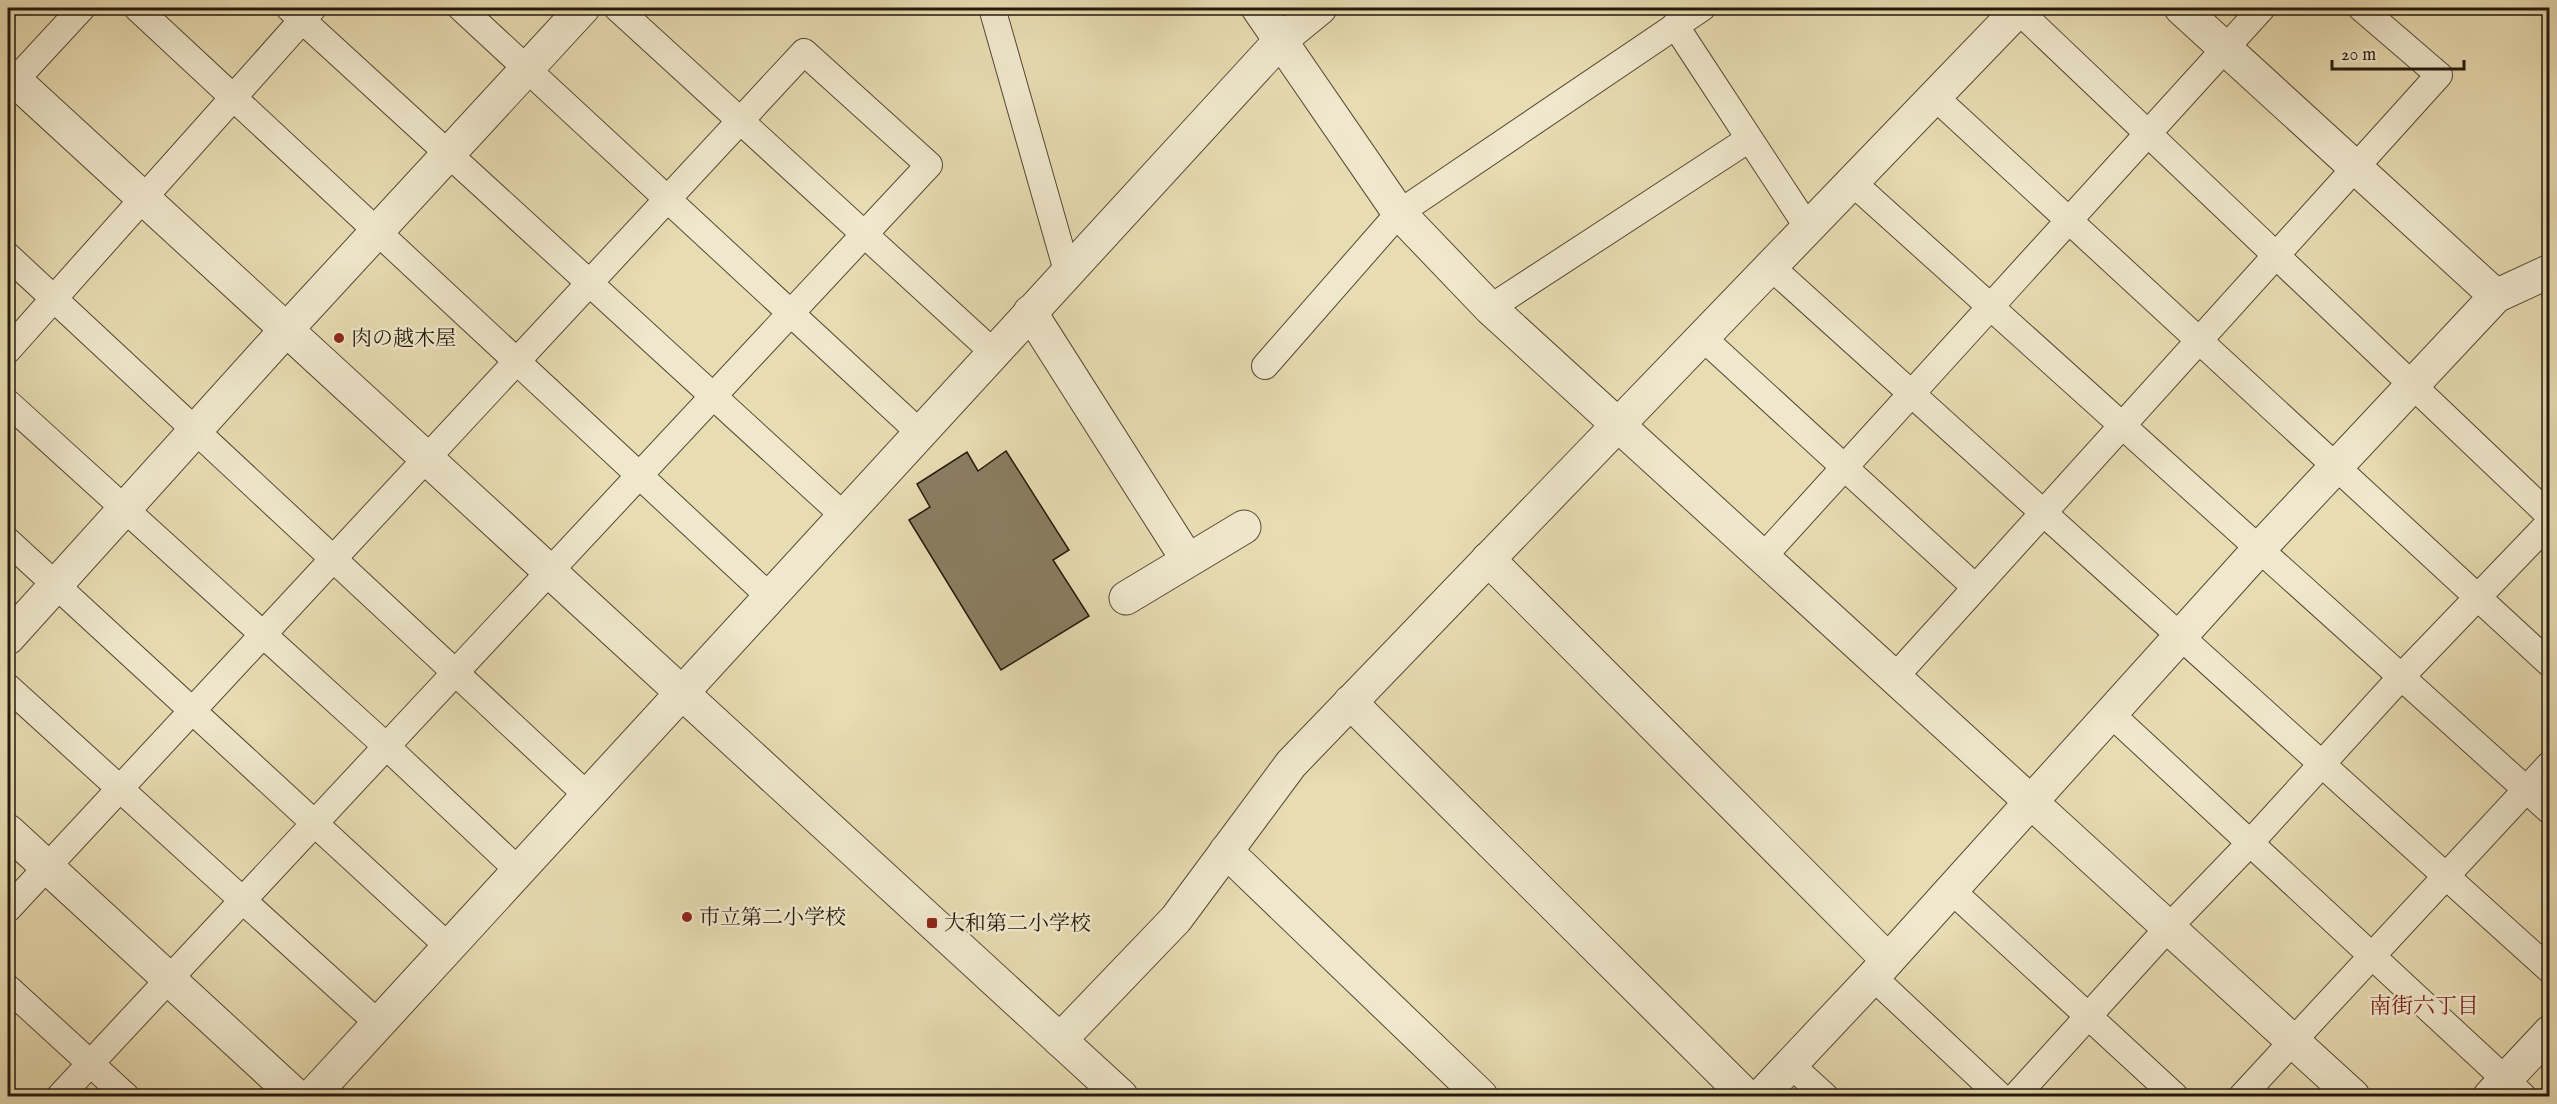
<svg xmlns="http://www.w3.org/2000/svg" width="2557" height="1104" viewBox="0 0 2557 1104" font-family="'IM FELL English','Noto Serif JP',serif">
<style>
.building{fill:#8a7e62;stroke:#24190c;stroke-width:1.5}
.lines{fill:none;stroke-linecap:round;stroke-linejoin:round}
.service-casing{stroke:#554a36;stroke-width:28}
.minor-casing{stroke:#554a36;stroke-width:35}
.tertiary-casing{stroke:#554a36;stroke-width:35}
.service{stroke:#f0e8cd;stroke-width:26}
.minor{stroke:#f0e8cd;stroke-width:33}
.tertiary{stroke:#f0e8cd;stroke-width:33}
.poi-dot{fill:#8f2418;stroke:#f0e8cd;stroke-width:2}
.labels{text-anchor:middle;stroke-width:5;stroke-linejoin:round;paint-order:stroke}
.poi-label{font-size:21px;fill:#24190c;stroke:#f0e8cd;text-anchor:start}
.neighbourhood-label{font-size:22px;fill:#7a1f14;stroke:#f0e8cd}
</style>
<rect width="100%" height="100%" fill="#e8dcb2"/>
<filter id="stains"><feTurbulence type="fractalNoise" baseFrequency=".00333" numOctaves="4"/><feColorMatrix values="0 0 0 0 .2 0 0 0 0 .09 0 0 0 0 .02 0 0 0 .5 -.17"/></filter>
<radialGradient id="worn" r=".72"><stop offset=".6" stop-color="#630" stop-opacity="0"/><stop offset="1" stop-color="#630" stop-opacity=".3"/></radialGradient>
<path class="building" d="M1006 451 1069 550 1053 560 1089 616 1001 670 909 520 930 507 917 484 967 452 978 471Z"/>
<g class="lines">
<defs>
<g id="service">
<path d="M137 8 770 597"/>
<path d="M289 8 843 515"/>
<path d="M461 8 919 432"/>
<path d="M617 8 993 352"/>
<path d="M992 8 1067 271"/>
<path d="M2018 10 2550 516"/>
<path d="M1675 25 1808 228"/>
<path d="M8 88 82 8"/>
<path d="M1935 97 2550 664"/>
<path d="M1852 182 2550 811"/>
<path d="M8 256 589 797"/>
<path d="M1771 267 2550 970"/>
<path d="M1490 308 1749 139"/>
<path d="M1702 337 1975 587"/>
<path d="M8 350 313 8"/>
<path d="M1265 366 1399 213 1702 8"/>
<path d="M8 403 386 746 519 871"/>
<path d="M8 541 450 948"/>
<path d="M1762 558 2262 8"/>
<path d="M1894 678 2439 75 2361 8"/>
<path d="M8 687 380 1025"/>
<path d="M2111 714 2523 1096"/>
<path d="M1950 889 2175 1096"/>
<path d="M8 909 804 52 929 165 60 1096"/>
<path d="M1873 977 2000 1096"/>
<path d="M8 988 126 1096"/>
<path d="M1791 1065 1825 1096"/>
<path d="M2016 1096 2168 928 2250 843 2401 677 2550 522"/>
<path d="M2242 1096 2550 764"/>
</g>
<g id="minor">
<path d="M1258 8 1399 213 1490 308 2353 1096"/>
<path d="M2181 8 2496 296"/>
<path d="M1030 312 1187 559"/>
<path d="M1488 559 1888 960"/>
<path d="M1126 598 1244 527"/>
<path d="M8 638 286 330 583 8"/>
<path d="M1350 702 1746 1096"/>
<path d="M8 831 296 1096"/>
<path d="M1226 851 1481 1096"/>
<path d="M1060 1040 1176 919 1291 764 2020 8"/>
<path d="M312 1096 1281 40 1320 8"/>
<path d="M1761 1096 1873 977 2259 549 2496 296 2550 271"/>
<path d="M2490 1096 2550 1032"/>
</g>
<path id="tertiary" d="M8 74 1121 1096"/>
</defs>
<use href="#service" class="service-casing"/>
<use href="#minor" class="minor-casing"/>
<use href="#tertiary" class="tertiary-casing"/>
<use href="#service" class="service"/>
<use href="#minor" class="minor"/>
<use href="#tertiary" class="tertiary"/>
</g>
<g class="poi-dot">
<circle cx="339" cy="338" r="6"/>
<circle cx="687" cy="917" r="6"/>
<rect x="926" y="917" width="12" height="12" rx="3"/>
</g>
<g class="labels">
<g class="poi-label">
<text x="351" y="345">肉の越木屋</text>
<text x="699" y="924">市立第二小学校</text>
<text x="944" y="930">大和第二小学校</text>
</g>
<g class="neighbourhood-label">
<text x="2424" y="1013">南街六丁目</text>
</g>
</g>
<rect width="2557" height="1104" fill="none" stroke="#e8dcb2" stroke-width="30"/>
<rect x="9" y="9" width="2539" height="1086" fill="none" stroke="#24190c" stroke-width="3"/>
<rect x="15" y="15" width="2527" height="1074" fill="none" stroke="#24190c" stroke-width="1.5"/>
<path d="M2332 60v9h132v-9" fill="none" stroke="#24190c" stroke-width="3"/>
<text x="2341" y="60" font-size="18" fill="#24190c" stroke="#f0e8cd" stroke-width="4.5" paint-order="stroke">20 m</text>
<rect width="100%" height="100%" filter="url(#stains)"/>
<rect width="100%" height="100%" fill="url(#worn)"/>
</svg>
